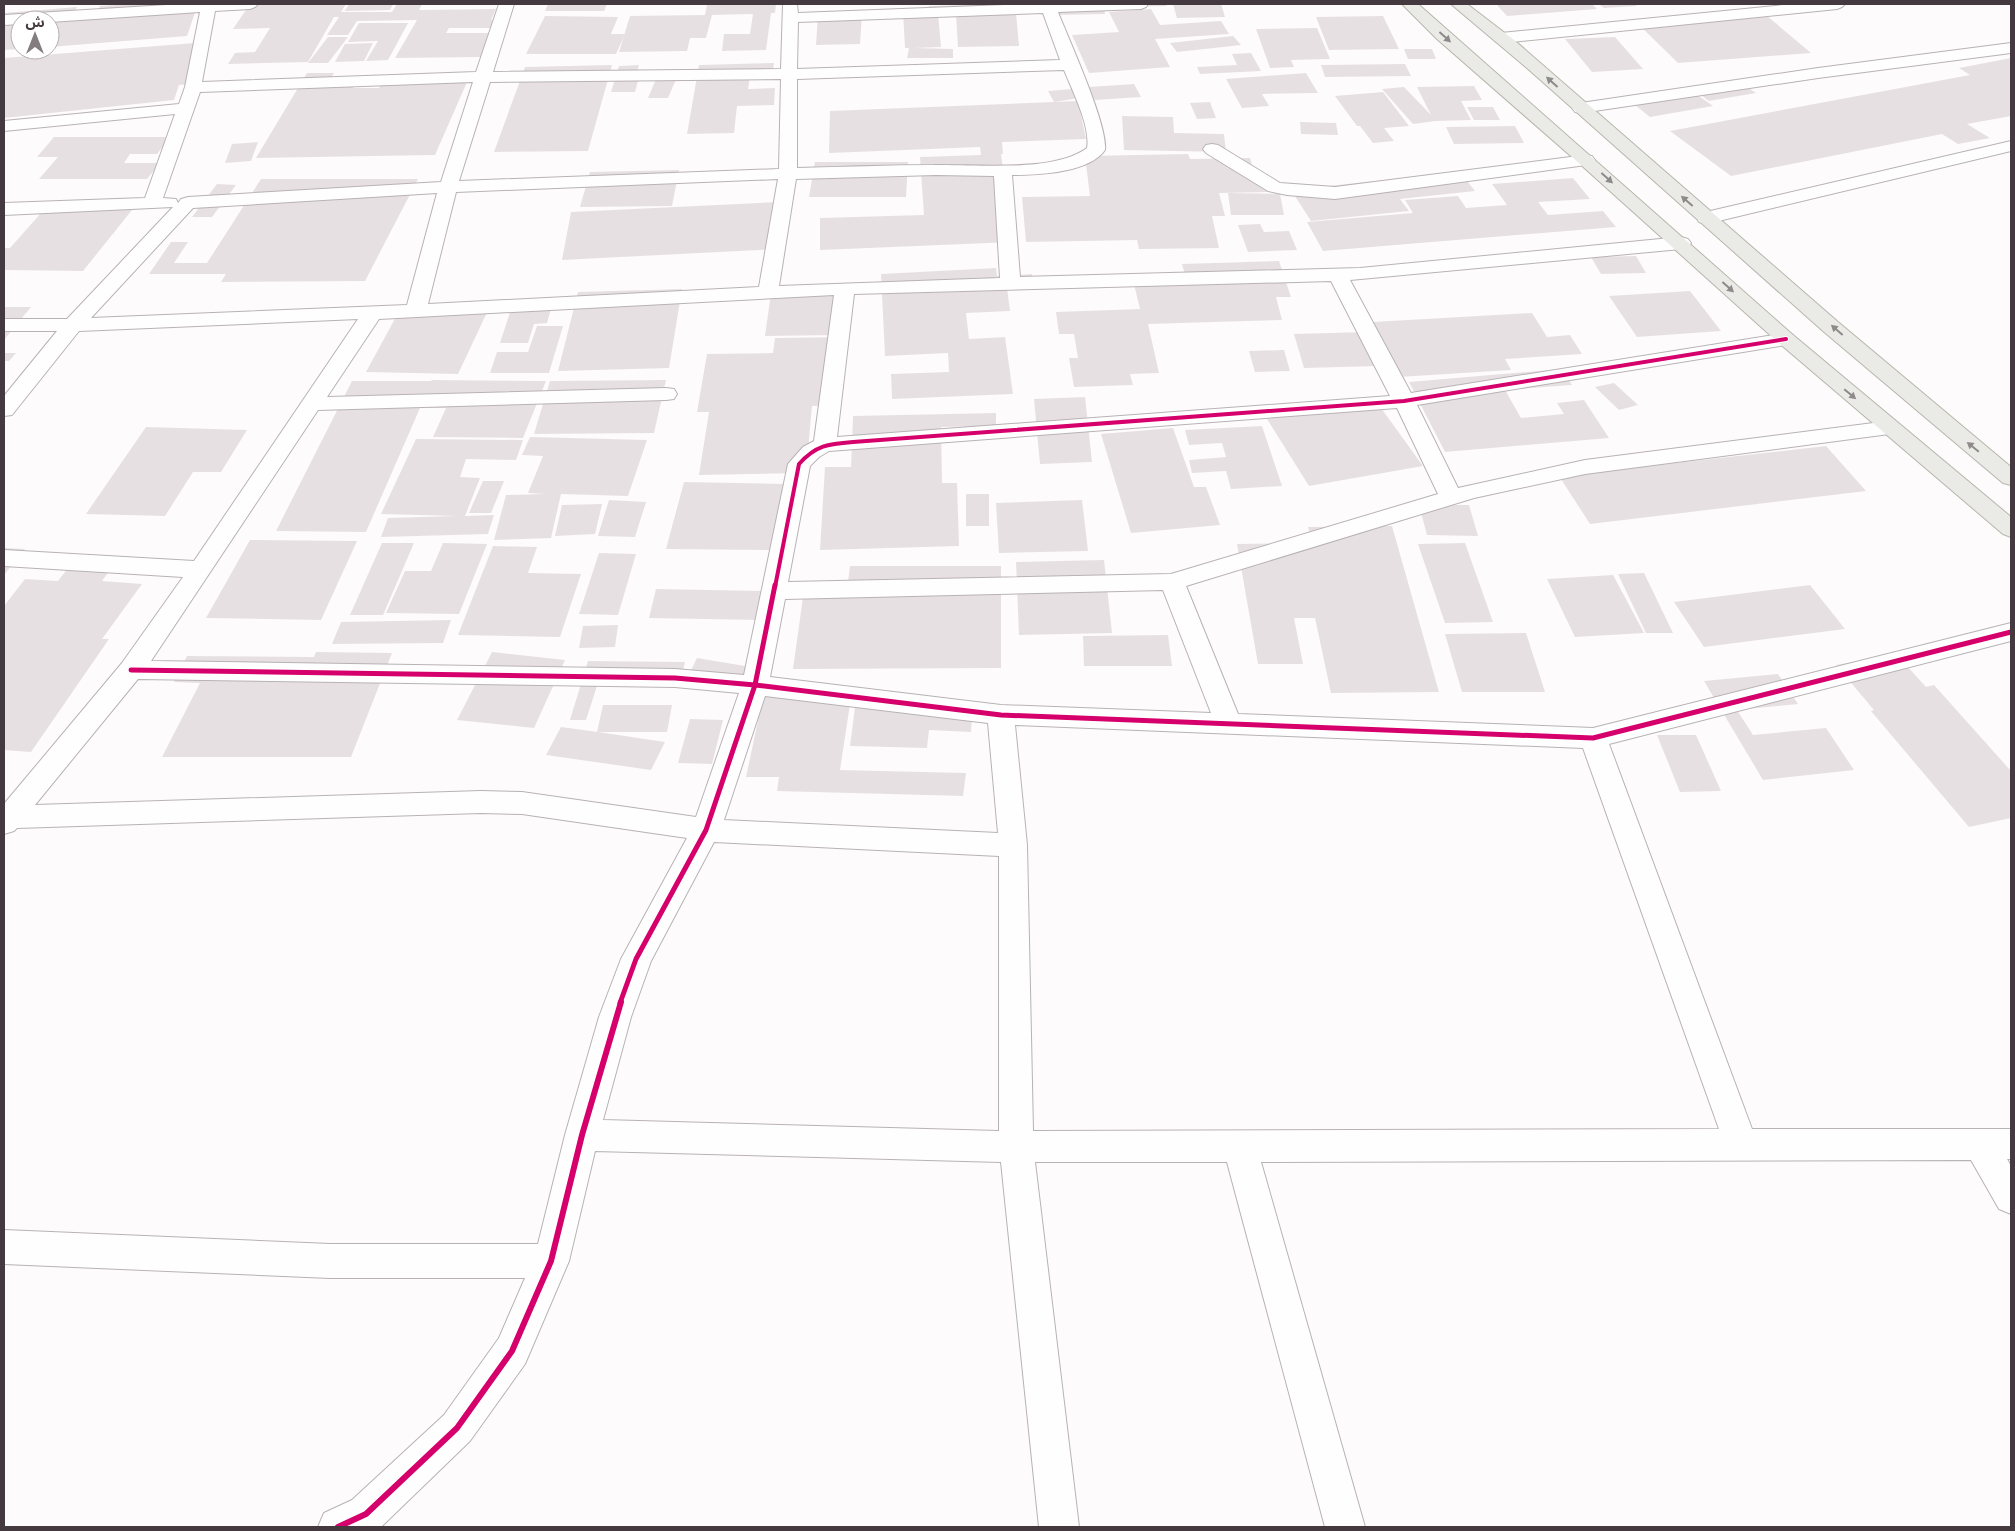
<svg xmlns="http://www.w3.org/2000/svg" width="2015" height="1531" viewBox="0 0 2015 1531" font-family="'Space Grotesk','Noto Sans Arabic',sans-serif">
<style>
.building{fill:#e7e0e3}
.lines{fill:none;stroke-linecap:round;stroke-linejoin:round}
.minor-casing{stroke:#b8b2b4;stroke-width:2}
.major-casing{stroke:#b6b6ac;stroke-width:2}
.minor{fill:#fffeff;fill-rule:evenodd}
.major{fill:#eaebe6;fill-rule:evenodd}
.cycleway-far2-casing{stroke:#fff;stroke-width:6}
.cycleway-far1-casing{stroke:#fff;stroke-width:8}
.cycleway-casing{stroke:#fff;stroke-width:9}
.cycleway-far2{stroke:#d6006c;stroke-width:4}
.cycleway-far1{stroke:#d6006c;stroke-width:5}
.cycleway{stroke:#d6006c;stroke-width:6}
.oneway{fill:#8e898a}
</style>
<rect width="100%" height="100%" fill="#fefbfc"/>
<g class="building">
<path d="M130 4H198L187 36 50 47V20H20V49L4 50V13L77 7 74 13 98 11 100 6Z"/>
<path d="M250 4H346L341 12H392L397 4H422L419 10 496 9 491 20H481H494L490 28H449L446 33H493L481 57 395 58 417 20 357 21 348 35H327L339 17H334L308 62 228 64 235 53 255 52 270 28 233 29Z"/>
<path d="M349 4H393L390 10 345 11Z"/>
<path d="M548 4H607L604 11H545Z"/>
<path d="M707 4H776L775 13H771L766 50 722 51 724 34H750L753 14 712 15 706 38H690L687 51 619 52 630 16 705 15Z"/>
<path d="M1012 4 1013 11 938 13 941 47 914 48 953 49V58H907L909 48H905L903 11H929V6Z"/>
<path d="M1057 4H1103L1105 14 1059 15Z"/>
<path d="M1111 4H1166V6L1112 7Z"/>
<path d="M1173 4H1221L1225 17 1177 18Z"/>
<path d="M1496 4H1592L1597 9 1507 16Z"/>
<path d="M1599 4H1635L1637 6 1604 8Z"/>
<path d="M1151 9 1160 25 1221 21 1229 34 1155 39 1170 67 1089 73 1072 35 1119 32 1109 12Z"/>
<path d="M1760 10 1811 53 1678 63 1633 19Z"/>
<path d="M1016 13 1019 46 958 47 956 15Z"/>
<path d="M862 14 860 44 816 45 818 15Z"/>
<path d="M545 16 618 17 611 34H625L616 54H526Z"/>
<path d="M1383 16 1399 49 1329 50 1316 17Z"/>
<path d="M359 23H408L388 60 366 61 378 41 348 42Z"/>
<path d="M1317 28 1330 59 1291 60 1294 67 1270 68 1256 29Z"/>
<path d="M1233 36 1241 45 1177 52 1170 43Z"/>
<path d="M328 37H348L328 63H308Z"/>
<path d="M1615 37 1643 69 1592 72 1565 39Z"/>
<path d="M195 43 192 84 179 85 174 100 4 118V58Z"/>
<path d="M373 43 364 61 335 62 345 44Z"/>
<path d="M1404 49H1432L1436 59H1408Z"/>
<path d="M1251 53 1261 71 1200 74 1197 67 1237 65 1232 54Z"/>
<path d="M2011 58V116L1967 124 1990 138 1958 144 1942 134 1731 176 1670 131 1970 75 1959 68Z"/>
<path d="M774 63 772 76H750L748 89 775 88 774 105 737 106 734 133 687 134 699 65Z"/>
<path d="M1405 64 1411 76 1325 77 1321 65Z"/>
<path d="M612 65 588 151 494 152 525 67Z"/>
<path d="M639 65 635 77H639L635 92H611L619 66Z"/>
<path d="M660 70H680L668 98H648Z"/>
<path d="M307 73H334L329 82 357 81 353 88H379L386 75 471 73 435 155 256 158Z"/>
<path d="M1306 73 1318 93 1262 94 1269 106 1242 108 1226 79Z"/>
<path d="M1741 83 1756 93 1709 101 1694 90Z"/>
<path d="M1134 84 1141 97 1095 100 1089 87Z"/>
<path d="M1474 86 1482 100 1461 101 1471 120 1436 121 1413 124 1382 89 1404 87 1431 115 1417 87Z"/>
<path d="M1686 87 1713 106 1650 117 1625 97Z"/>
<path d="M1072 89 1079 98 1054 102 1048 91Z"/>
<path d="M1383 92 1409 126 1384 128 1394 141 1373 143 1360 126H1357L1335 96Z"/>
<path d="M1078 101 1086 139 1002 142 1003 154H1001L1013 242 820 250V218L924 215 920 157 981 155 980 147 829 153 830 111Z"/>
<path d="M1210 102 1216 118 1197 119 1190 103Z"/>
<path d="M1467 107H1493L1500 120H1474Z"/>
<path d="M1122 116 1173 117 1174 133 1224 134 1226 152 1124 150Z"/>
<path d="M1300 122 1336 123 1338 135 1301 134Z"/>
<path d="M1515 126 1524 143 1454 144 1446 127Z"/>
<path d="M54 137H170L157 154H130L124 163H160L147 179H39L58 157H37Z"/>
<path d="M258 142 251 161 225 163 232 144Z"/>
<path d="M1188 154 1190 159 1250 158 1254 172 1263 171 1269 192 1219 193 1225 216H1212L1219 248 1139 249 1137 240 1026 242 1022 197 1090 196 1085 156Z"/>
<path d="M815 162H908L906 197H809Z"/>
<path d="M679 170 672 206 580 207 590 172Z"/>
<path d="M1460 172 1475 191 1400 199 1409 211 1311 221 1291 190Z"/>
<path d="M1573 178 1590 199 1538 202 1548 215 1603 211 1616 227 1323 251 1307 222 1413 213 1405 200 1458 196 1466 208 1507 205 1492 184Z"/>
<path d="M261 179H418L365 281 221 282 226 274H149L171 242H188L174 263H207Z"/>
<path d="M217 184 236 185 212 217H192Z"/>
<path d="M1228 193 1280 194 1284 215H1231Z"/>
<path d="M778 202V249L562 260 571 212Z"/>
<path d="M49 204 136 205 83 271 4 270V248H10Z"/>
<path d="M1260 224 1264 232 1289 231 1297 250 1248 252 1238 225Z"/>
<path d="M1636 256 1646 273 1601 274 1591 257Z"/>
<path d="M1279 261 1291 297H1276L1282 320 1148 324 1159 373 1130 374 1133 385 1074 387 1069 358H1078L1074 334H1059L1056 312 1140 309 1133 280 1186 278 1182 264Z"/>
<path d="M996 268 997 276 1032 274 1034 287 1007 288 1010 311 966 313 969 339 1005 337 1013 394 892 399 891 374 949 372 948 353 885 356 881 274Z"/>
<path d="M842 284 837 335 765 336 772 286Z"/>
<path d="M682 289 669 368 558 371 578 292Z"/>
<path d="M1690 291 1721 331 1637 337 1609 296Z"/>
<path d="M553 302 547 323 534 324 528 343H500L513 303Z"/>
<path d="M403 304 490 306 458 374 366 372Z"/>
<path d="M4 307H31L4 340Z"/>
<path d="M1532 313 1547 337 1570 335 1582 354 1505 359 1511 370 1399 377 1373 322Z"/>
<path d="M537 326H563L549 373H490L497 352H528Z"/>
<path d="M1367 332 1378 366 1304 368 1294 334Z"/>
<path d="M846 337 823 406H812L806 473 699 475 709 412H697L707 354 773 353 775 338Z"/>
<path d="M1284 350 1290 371 1255 372 1249 351Z"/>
<path d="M4 353H16L9 361H4Z"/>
<path d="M1562 369 1572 385 1505 390 1521 418 1564 414 1557 403 1584 400 1609 438 1445 452 1409 382Z"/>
<path d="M432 380 546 381 523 438 433 437 446 408H420L366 532 276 531 352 381H431Z"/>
<path d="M666 380 654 433 534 434 550 381Z"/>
<path d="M1614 383 1638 405 1619 410 1595 387Z"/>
<path d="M1085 397 1092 462 1040 464 1034 399Z"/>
<path d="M1376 401 1423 466 1309 486 1267 419Z"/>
<path d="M996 413V426L941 427 942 483H957L959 546 820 550 825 467H851L853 416Z"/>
<path d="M1262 426 1282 486 1231 489 1226 471 1192 473 1189 460 1226 457 1222 443 1189 445 1185 430Z"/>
<path d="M146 427 247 430 221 472H193L165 516 86 514Z"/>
<path d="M1173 428 1194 487H1206L1220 525 1131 533 1101 434Z"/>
<path d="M530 437 647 440 628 496 561 494 551 538 494 540 506 495 546 494 528 493 543 456 522 455Z"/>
<path d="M416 439 523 440 516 460 466 459 460 477 480 478 465 516 494 515 488 534 381 537 388 518 457 516 381 514Z"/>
<path d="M1826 446 1866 491 1590 524 1559 476Z"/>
<path d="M483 481H504L491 513H469Z"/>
<path d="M684 482 786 484 772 550 666 549Z"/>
<rect x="966" y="494" width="23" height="32"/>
<path d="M609 500 646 502 635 537 598 536Z"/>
<path d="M1082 500 1088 551 999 553 996 503Z"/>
<path d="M602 504 595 534 555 536 562 505Z"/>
<path d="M1419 505H1469L1478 536 1427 535Z"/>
<path d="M1392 526 1439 692 1331 693 1315 618H1294L1303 664H1258L1237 544 1312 543 1308 527Z"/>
<path d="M250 540 357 541 321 620 206 618Z"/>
<path d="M382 543H414L383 615H350Z"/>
<path d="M443 543 487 544 459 614 386 613 405 571H431Z"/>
<path d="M1465 543 1493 622 1445 623 1418 544Z"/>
<path d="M493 546 537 547 528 573 581 574 560 637 458 635Z"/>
<path d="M4 548 25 549 4 575Z"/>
<path d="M599 553 636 554 618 615 579 614Z"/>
<path d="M79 554 110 570 102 581 142 584 102 639H109L31 752 4 750V606L25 579 58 581Z"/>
<path d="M1104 560 1112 633 1019 635 1016 562Z"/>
<path d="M850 566H1001V668L793 669 804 590H847Z"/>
<path d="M1644 573 1673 633H1646L1618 574Z"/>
<path d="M1613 575 1644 633 1575 637 1547 579Z"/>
<path d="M1810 585 1845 629 1704 647 1674 602Z"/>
<path d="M656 589 764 591 758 620 649 618Z"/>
<path d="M451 620 443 643 332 644 341 622Z"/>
<path d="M618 625 615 647 579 648 583 626Z"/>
<path d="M1526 633 1545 692H1462L1445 634Z"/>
<path d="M1168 635 1172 666H1084L1083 636Z"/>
<path d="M316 652 392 653 351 757H162L200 683 174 682 187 656 314 657Z"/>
<path d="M492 652 565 660 534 728 457 720Z"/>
<path d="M1896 654 1926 687 1934 685 2011 771V818L1969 827 1871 711 1874 710 1836 665Z"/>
<path d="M697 658 757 668 744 694 684 685Z"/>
<path d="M588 661 685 662 679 687 597 686 586 720H570Z"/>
<path d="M1778 674 1798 704 1737 710 1753 735 1826 728 1854 770 1763 780 1704 681Z"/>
<path d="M765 688 852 691 840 770 966 773 963 796 777 791 779 777H746Z"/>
<path d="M856 699 973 703 971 732 929 730 927 748 850 746Z"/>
<path d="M603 705H672L667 732H597Z"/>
<path d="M690 719 723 720 712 764 678 763Z"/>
<path d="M561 727 598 732 665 742 651 770 546 755Z"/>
<path d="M1657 735H1696L1721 791 1680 792Z"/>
</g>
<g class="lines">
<defs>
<g id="minor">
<path d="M183 4H258L255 7 250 9 215 11 202 82 476 72 499 4H514L493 72 781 69 783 4H797L798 13 1031 4H1148L1146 7 1141 9 1058 12C1069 40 1108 125 1105 150 1089 173 1038 175 1012 175L1020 277 1360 268 1681 237 1688 239 1691 243 1688 247 1681 249 1350 280 1411 393 1786 333 1793 335 1796 339 1793 343 1786 345 1417 405 1458 488 1585 460 1889 421 1897 423 1900 428 1897 433 1585 474 1474 498 1186 586 1238 714 1593 728 2011 623V641L1609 744 1752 1129H2011V1159H2007L2011 1166V1214L1999 1209 1971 1160 1261 1162 1365 1527H1325L1227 1162H1035L1079 1527H1039L1001 1162 595 1151 569 1261 525 1364 470 1441 381 1527H318L324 1513 352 1500 444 1415 499 1338 525 1278H330L4 1264V1230L330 1244H538L565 1135 599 1017 621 959 687 838 522 814 481 813 17 828 14 831 4 834V804L122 663 183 577 4 566V550L194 561 358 319 79 331 12 415 4 416V396L57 331H4V319H67L173 207 4 215V203L145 198 175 114 4 131V121L179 104 185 87 200 12 50 22V20H20V24L4 25V15ZM1043 13 1060 60 797 69 798 22ZM1064 70C1072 90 1091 127 1087 148 1053 173 976 164 934 165 889 165 843 167 797 168V79ZM781 79 779 169 459 181 490 82ZM473 82 441 182 188 197 181 199 178 203 176 199 163 198 200 92ZM936 175 994 176 1000 278 779 286 796 179ZM778 179 759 287 428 304 456 192ZM437 193 407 305 91 318 193 208ZM1331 281 1390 396 837 437 854 294ZM834 295 814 441 803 447 788 464 744 675 675 669 151 661 318 410 666 400 674 399 677 394 674 389 666 388 327 397 379 319ZM1397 408 1438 494 1171 574 788 582 810 466 819 457 829 451ZM1163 590 1211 713 1001 705 770 677 785 599ZM138 679 675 687 739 693 696 817 522 792 481 791 35 805ZM765 696 988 723 998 833 724 820ZM1015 725 1583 748 1719 1129 1033 1131 1027 845ZM714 842 999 856V1131L603 1120 631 1017 651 961Z"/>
<path d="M1794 4H1845L1842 7 1837 9 1501 43 1495 41 1493 38 1495 35 1501 33Z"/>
<path d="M2011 43V53L1818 78 1581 113 1575 112 1572 108 1575 104 1581 103 1818 68Z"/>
<path d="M2011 141V151L1706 224 1699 222 1697 218 1699 214 1706 212Z"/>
<path d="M1212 144 1218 145 1280 183 1335 187 1586 155 1592 156 1595 160 1592 164 1586 165 1335 199 1287 195 1268 191 1206 153 1203 149 1206 145Z"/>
</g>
<g id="major">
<path d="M1402 4H1418L1793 335 2011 517V537L2003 534 1779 343 1580 164 1437 39Z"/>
<path d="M1451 4H1467L1514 40 1838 322 2011 467V485L2003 483 1823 331 1527 68Z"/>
</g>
</defs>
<use href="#minor" class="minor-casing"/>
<use href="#major" class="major-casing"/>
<use href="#minor" class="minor"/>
<use href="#major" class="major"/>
<defs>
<path id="cycleway-far2" d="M775 587 799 464C816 445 828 444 853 442L1404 401 1786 339"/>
<g id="cycleway-far1">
<path d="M131 670 675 678 755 685 1001 715 1593 738 2011 632"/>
<path d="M620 1003 636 959 706 830 755 685 775 585"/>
</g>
<path id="cycleway" d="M338 1527 366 1514 457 1428 512 1351 551 1261 582 1135 621 1002"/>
</defs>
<use href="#cycleway-far2" class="cycleway-far2-casing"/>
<use href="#cycleway-far1" class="cycleway-far1-casing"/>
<use href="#cycleway" class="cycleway-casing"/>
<use href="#cycleway-far2" class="cycleway-far2"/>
<use href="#cycleway-far1" class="cycleway-far1"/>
<use href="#cycleway" class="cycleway"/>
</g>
<defs><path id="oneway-solid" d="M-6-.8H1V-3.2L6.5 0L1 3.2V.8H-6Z" transform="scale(1.25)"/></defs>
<g class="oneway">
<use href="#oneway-solid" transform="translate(1445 37) rotate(42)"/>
<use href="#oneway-solid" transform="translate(1552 82) rotate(-138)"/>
<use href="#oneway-solid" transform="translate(1607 178) rotate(42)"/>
<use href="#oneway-solid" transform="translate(1687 201) rotate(-139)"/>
<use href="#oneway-solid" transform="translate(1728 287) rotate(42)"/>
<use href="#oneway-solid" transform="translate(1837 330) rotate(-139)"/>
<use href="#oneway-solid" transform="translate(1850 394) rotate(40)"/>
<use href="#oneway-solid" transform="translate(1973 447) rotate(-141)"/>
</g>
<rect width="2015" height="1531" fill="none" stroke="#43393e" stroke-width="10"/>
<g transform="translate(35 35)"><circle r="24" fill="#ffffff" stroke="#b4b0b2"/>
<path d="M0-4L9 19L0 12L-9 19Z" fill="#847d80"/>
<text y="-8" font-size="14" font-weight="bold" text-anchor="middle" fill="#43393e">ش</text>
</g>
</svg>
